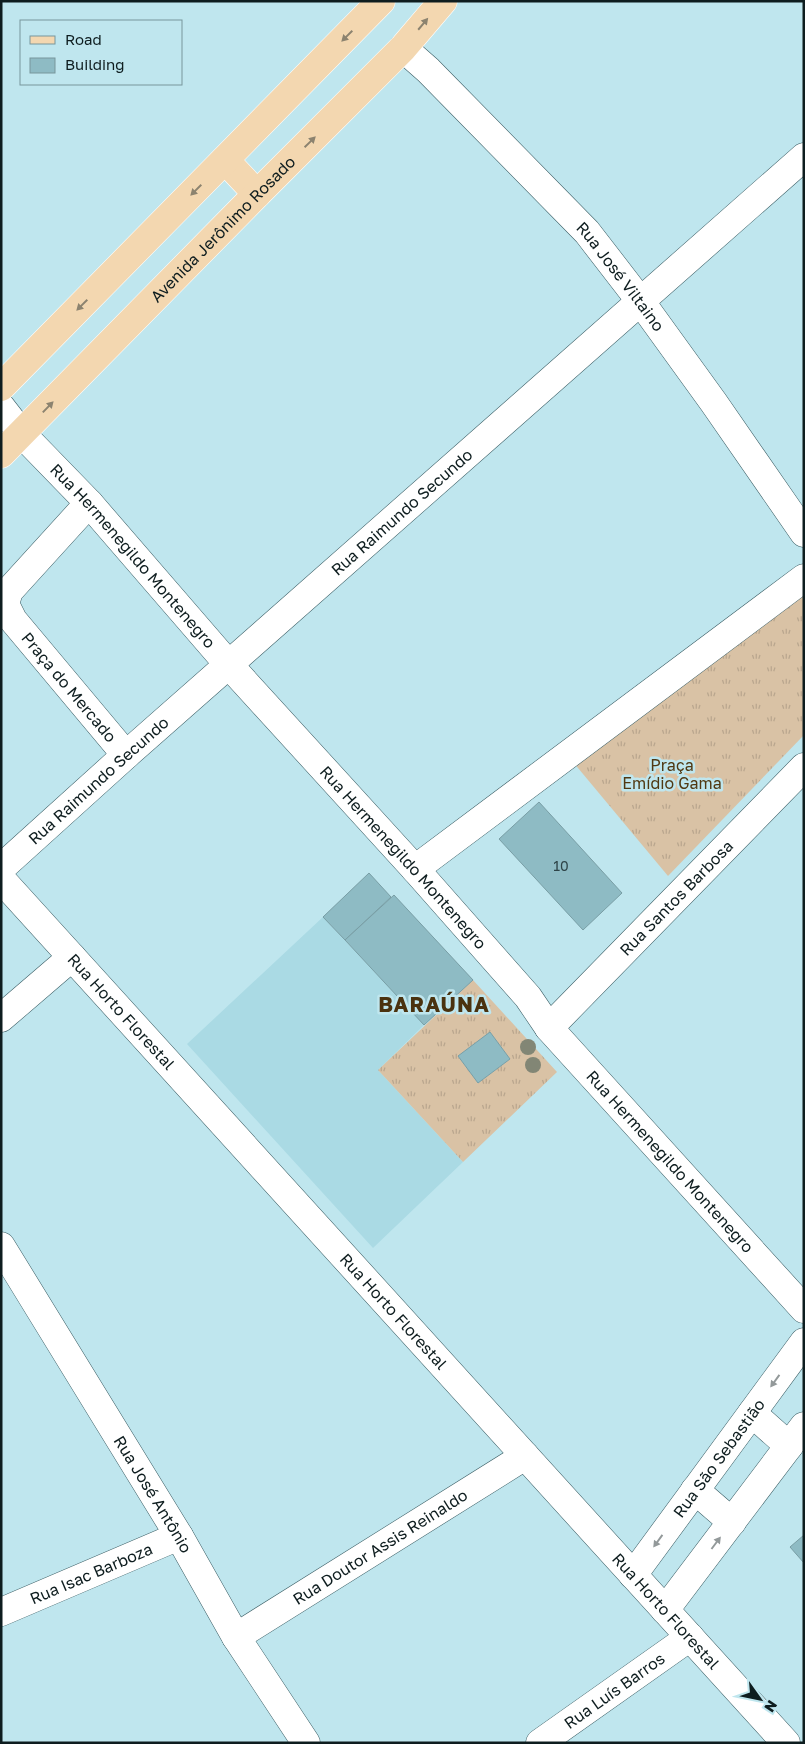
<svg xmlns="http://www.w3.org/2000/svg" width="805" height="1744" viewBox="0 0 805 1744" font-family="'Golos Text',sans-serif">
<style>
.built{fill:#aadae4}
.grass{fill:url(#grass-tufts);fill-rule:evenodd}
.building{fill:#8ebbc4;stroke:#799ea5}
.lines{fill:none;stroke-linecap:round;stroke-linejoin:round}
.minor-casing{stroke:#395c63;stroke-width:29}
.major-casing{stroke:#fff;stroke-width:29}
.minor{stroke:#fff;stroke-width:28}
.major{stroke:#f3d7b0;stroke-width:28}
.tree{fill:#828675}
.oneway{fill:#8c836f}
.oneway2{fill:#93999a}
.labels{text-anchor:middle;stroke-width:5;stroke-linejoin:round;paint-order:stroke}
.number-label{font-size:14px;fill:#2e4448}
.street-label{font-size:16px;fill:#0e1d1f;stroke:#bfe6ee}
.park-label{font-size:16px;fill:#503812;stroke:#bfe6ee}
.district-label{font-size:21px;font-weight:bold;letter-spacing:1px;fill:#4a320f;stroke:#bfe6ee}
</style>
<defs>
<pattern id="grass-tufts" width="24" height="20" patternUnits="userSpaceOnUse" patternTransform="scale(1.25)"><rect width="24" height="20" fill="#d9c2a5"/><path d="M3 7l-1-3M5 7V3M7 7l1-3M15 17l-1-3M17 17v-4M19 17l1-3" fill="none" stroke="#b9a68e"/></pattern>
</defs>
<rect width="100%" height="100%" fill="#bfe6ee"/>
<path class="built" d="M323 917 424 1025 378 1070 463 1162 373 1248 187 1044Z"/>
<g class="grass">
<path d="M804 590V735L668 876 573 762Z"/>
<path d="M473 980 557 1072 463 1162 378 1070ZM490 1032 510 1059 478 1083 458 1056Z"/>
</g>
<g class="building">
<path d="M539 802 622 893 583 930 499 839Z"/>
<path d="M369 873 391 897 345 940 323 917Z"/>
<path d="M394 895 473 980 424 1025 345 940Z"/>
<path d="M490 1032 510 1059 478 1083 458 1056Z"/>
<path d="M804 1535V1563L790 1547Z"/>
</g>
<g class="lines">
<defs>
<g id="minor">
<path id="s1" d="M403 48 428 70 587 232 641 302 714 403 804 533"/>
<path id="s2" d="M1 407 22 434 89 503 229 665 415 869 528 997 549 1028 804 1309"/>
<path id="s3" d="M89 503 9 591 5 604 13 620 126 755"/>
<path id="s4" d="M1 868 126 755 804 157"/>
<path d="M415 869 804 578"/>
<path id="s5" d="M1 879 786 1743"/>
<path d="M1 1018 72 957"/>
<path id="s6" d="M549 1028 804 767"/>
<path id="s7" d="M1 1246 179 1536 236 1637 306 1743"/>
<path d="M752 1413 789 1446"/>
<path d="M695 1490 732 1522"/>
<path id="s8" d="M633 1575 804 1342"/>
<path d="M665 1610 804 1426"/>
<path id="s9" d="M1 1612 179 1536"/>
<path id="s10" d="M236 1637 525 1456"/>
<path id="s11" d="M540 1743 690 1637"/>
</g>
<g id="major">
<path d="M225 160 257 194"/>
<path d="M1 387 381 1"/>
<path id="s12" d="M1 454 257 194 403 48 443 1"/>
</g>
</defs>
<use href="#minor" class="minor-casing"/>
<use href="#major" class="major-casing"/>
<use href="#minor" class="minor"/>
<use href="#major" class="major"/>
</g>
<g class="tree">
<circle cx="528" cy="1047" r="8"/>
<circle cx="533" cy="1065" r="8"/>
</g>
<defs><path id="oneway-solid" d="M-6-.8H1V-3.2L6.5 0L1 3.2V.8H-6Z" transform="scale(1.25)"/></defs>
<g class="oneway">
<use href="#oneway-solid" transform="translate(423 24) rotate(-50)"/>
<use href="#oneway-solid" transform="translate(347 36) rotate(135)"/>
<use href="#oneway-solid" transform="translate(310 142) rotate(-44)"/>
<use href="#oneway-solid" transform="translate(196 190) rotate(135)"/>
<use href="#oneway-solid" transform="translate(82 305) rotate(135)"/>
<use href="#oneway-solid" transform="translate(48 407) rotate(-46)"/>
</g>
<g class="oneway2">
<use href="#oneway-solid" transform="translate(775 1381) rotate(126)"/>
<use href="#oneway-solid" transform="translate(658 1541) rotate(126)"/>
<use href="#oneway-solid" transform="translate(716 1543) rotate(-53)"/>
</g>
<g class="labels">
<g class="number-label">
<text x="561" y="871">10</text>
</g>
<g class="street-label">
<text dy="6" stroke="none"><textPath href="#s12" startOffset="316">Avenida Jerônimo Rosado</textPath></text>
<text dy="6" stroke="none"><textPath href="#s1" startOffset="316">Rua José Viltaino</textPath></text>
<text dy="6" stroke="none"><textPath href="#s4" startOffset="536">Rua Raimundo Secundo</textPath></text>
<text dy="6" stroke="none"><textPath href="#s2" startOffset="199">Rua Hermenegildo Montenegro</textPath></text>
<text dy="6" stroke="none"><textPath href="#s3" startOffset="238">Praça do Mercado</textPath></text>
<text dy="6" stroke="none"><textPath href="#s4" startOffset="131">Rua Raimundo Secundo</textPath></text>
<text dy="6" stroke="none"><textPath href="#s2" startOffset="604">Rua Hermenegildo Montenegro</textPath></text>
<text dy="6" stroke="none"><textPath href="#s6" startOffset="182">Rua Santos Barbosa</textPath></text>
<text dy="6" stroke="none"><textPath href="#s5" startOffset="179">Rua Horto Florestal</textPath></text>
<text dy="6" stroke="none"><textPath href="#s2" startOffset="1009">Rua Hermenegildo Montenegro</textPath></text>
<text dy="6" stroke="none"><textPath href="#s5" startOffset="584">Rua Horto Florestal</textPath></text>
<text dy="6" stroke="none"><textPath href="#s8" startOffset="145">Rua São Sebastião</textPath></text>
<text dy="6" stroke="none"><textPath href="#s7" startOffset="291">Rua José Antônio</textPath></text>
<text dy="6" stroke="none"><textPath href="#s10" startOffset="170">Rua Doutor Assis Reinaldo</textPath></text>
<text dy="6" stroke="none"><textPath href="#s9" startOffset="98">Rua Isac Barboza</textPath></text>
<text dy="6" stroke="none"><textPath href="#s5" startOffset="989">Rua Horto Florestal</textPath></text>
<text dy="6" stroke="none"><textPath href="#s11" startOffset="91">Rua Luís Barros</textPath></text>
</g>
<g class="park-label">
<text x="672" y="771">Praça<tspan x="672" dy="18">Emídio Gama</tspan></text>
</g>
<g class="district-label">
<text x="434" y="1012">BARAÚNA</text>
</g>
</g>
<rect width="805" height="1744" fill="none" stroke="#0e1d1f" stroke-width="5"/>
<rect x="20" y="20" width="162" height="65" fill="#bfe6ee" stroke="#78969b"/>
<rect x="30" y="36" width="25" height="8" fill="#f3d7b0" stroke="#78969b"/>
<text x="65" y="45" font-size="15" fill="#0e1d1f">Road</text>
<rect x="30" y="58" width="25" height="15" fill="#8ebbc4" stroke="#78969b"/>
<text x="65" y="70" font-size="15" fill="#0e1d1f">Building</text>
<g transform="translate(760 1699) rotate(123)" stroke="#bfe6ee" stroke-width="4" paint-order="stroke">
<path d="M0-4L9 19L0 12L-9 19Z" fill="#0e1d1f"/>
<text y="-8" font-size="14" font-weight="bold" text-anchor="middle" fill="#0e1d1f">N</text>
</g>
</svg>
